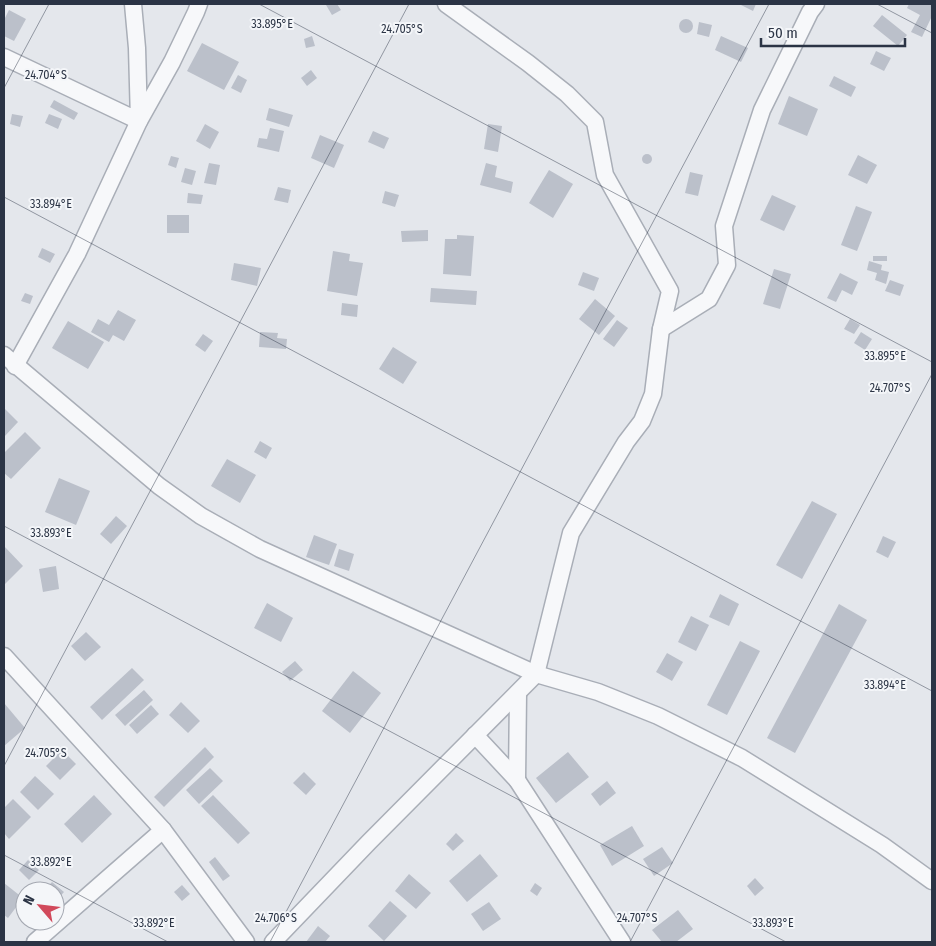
<svg xmlns="http://www.w3.org/2000/svg" width="936" height="946" viewBox="0 0 936 946" font-family="'Fira Sans Condensed',sans-serif">
<style>
.building{fill:#bbc0ca}
.lines{fill:none;stroke-linecap:round;stroke-linejoin:round}
.street-casing{stroke:#a9aeb7;stroke-width:19}
.street{stroke:#f7f8fa;stroke-width:16}
.ticks{fill:none;stroke:#2b3445;stroke-width:1;stroke-opacity:0.45}
.ticks-label{font-size:12px;text-anchor:middle;fill:#2b3445;stroke:#f4f6f9;stroke-width:4;stroke-linejoin:round;paint-order:stroke}
</style>
<rect width="100%" height="100%" fill="#e4e7ec"/>
<g class="building">
<path d="M328 4H337L341 10 332 15 326 5Z"/>
<path d="M742 4H756L753 11 741 5Z"/>
<path d="M909 4H932V16L922 37 911 32 920 15 907 8Z"/>
<path d="M9 10 26 19 14 41 4 36V20Z"/>
<path d="M882 15 907 35 898 46 873 26Z"/>
<circle cx="686" cy="26" r="7"/>
<path d="M699 22 712 25 709 37 697 34Z"/>
<path d="M312 36 315 46 306 48 304 39Z"/>
<path d="M721 36 748 48 741 62 715 50Z"/>
<path d="M202 43 239 62 224 90 187 71Z"/>
<path d="M876 51 891 58 884 71 870 64Z"/>
<path d="M311 70 317 78 307 86 301 78Z"/>
<path d="M238 75 247 80 241 93 231 88Z"/>
<path d="M834 76 856 87 851 97 829 86Z"/>
<path d="M789 96 818 109 807 136 778 124Z"/>
<path d="M54 100 78 113 74 120 50 107Z"/>
<path d="M269 108 293 115 289 127 266 120Z"/>
<path d="M12 114 23 116 20 127 10 124Z"/>
<path d="M49 114 62 119 58 129 45 123Z"/>
<path d="M205 124 219 132 210 149 196 141Z"/>
<path d="M488 124 502 126 498 152 484 149Z"/>
<path d="M270 128 284 131 279 152 257 147 259 138 267 139Z"/>
<path d="M373 131 389 138 384 149 368 142Z"/>
<path d="M320 135 344 145 334 168 311 158Z"/>
<circle cx="647" cy="159" r="5"/>
<path d="M858 155 877 165 867 184 848 175Z"/>
<path d="M171 156 179 158 176 168 168 165Z"/>
<path d="M209 163 220 165 216 185 204 183Z"/>
<path d="M486 163 497 166 495 177 513 182 511 193 480 185Z"/>
<path d="M185 168 196 171 192 185 181 182Z"/>
<path d="M549 170 573 184 553 218 529 203Z"/>
<path d="M690 172 703 175 698 196 685 193Z"/>
<path d="M278 187 291 190 288 203 274 200Z"/>
<path d="M385 191 399 195 395 207 382 203Z"/>
<path d="M188 193 203 195 201 204 187 203Z"/>
<path d="M772 195 796 206 784 231 760 220Z"/>
<path d="M856 206 872 212 857 251 841 245Z"/>
<rect x="167" y="215" width="22" height="18"/>
<path d="M428 230V241L402 242 401 231Z"/>
<path d="M457 235 474 236 471 276 443 274 445 239H457Z"/>
<path d="M42 248 55 254 50 263 38 257Z"/>
<path d="M333 251 350 254 349 261 363 263 357 296 327 291Z"/>
<rect x="873" y="256" width="14" height="5"/>
<path d="M869 261 882 265 881 270 889 272 886 284 875 280 877 273 867 270Z"/>
<path d="M234 263 261 268 257 286 231 280Z"/>
<path d="M774 269 791 274 780 309 763 304Z"/>
<path d="M583 272 599 278 594 291 578 285Z"/>
<path d="M840 273 858 282 852 295 842 290 836 302 827 298Z"/>
<path d="M890 280 904 285 900 296 885 291Z"/>
<path d="M431 288 477 291 476 305 430 302Z"/>
<path d="M25 293 33 296 30 304 21 301Z"/>
<path d="M595 299 615 316 599 335 579 319Z"/>
<path d="M342 303 358 305 357 317 341 315Z"/>
<path d="M118 310 136 320 124 341 113 335 109 342 91 332 98 319 109 325Z"/>
<path d="M850 319 860 325 854 334 844 329Z"/>
<path d="M617 320 628 328 614 347 603 339Z"/>
<path d="M68 321 104 342 88 369 52 348Z"/>
<path d="M260 332 278 333 277 338 287 339 286 349 259 347Z"/>
<path d="M861 332 872 339 865 350 854 343Z"/>
<path d="M203 334 213 341 205 352 195 345Z"/>
<path d="M393 347 417 362 403 384 379 369Z"/>
<path d="M4 408 18 422 4 437Z"/>
<path d="M25 432 41 448 11 479 4 473V453Z"/>
<path d="M260 441 272 448 266 459 254 452Z"/>
<path d="M227 459 256 475 240 503 211 486Z"/>
<path d="M59 478 90 491 76 525 45 512Z"/>
<path d="M812 501 837 514 802 579 776 565Z"/>
<path d="M116 516 127 526 111 544 100 534Z"/>
<path d="M314 535 337 544 329 565 306 557Z"/>
<path d="M883 536 896 542 888 558 876 552Z"/>
<path d="M4 546 23 566 4 585Z"/>
<path d="M339 549 354 554 349 571 334 566Z"/>
<path d="M56 566 59 589 43 592 39 569Z"/>
<path d="M720 594 739 604 729 626 709 617Z"/>
<path d="M267 603 293 618 281 642 254 628Z"/>
<path d="M839 604 867 620 795 753 767 738Z"/>
<path d="M691 616 709 625 696 651 678 642Z"/>
<path d="M86 632 101 647 85 661 71 646Z"/>
<path d="M740 641 760 651 727 715 707 705Z"/>
<path d="M667 653 683 662 672 681 656 672Z"/>
<path d="M295 661 303 670 290 681 282 672Z"/>
<path d="M132 668 144 680 102 720 90 707Z"/>
<path d="M353 671 381 693 350 733 322 711Z"/>
<path d="M144 690 153 700 125 726 115 715Z"/>
<path d="M181 702 200 721 188 733 169 715Z"/>
<path d="M4 703 25 728 4 746Z"/>
<path d="M151 705 159 714 137 734 129 725Z"/>
<path d="M205 747 214 757 164 807 154 797Z"/>
<path d="M62 750 76 764 60 780 46 766Z"/>
<path d="M568 752 589 777 556 803 536 778Z"/>
<path d="M210 768 223 781 199 804 186 790Z"/>
<path d="M304 772 316 784 306 795 293 783Z"/>
<path d="M35 776 54 794 38 810 20 792Z"/>
<path d="M607 781 616 793 600 806 591 794Z"/>
<path d="M94 795 112 814 82 843 64 824Z"/>
<path d="M213 795 250 833 238 844 201 806Z"/>
<path d="M13 799 31 817 9 839 4 833V808Z"/>
<path d="M632 826 644 846 612 866 600 845Z"/>
<path d="M456 833 464 841 453 851 446 844Z"/>
<path d="M662 847 673 863 654 876 643 859Z"/>
<path d="M480 854 498 876 467 902 449 881Z"/>
<path d="M215 857 230 876 223 881 209 862Z"/>
<path d="M28 860 39 870 29 880 19 870Z"/>
<path d="M409 874 431 893 416 909 395 891Z"/>
<path d="M755 878 764 888 755 896 747 886Z"/>
<path d="M52 882 64 892 55 902V891H44Z"/>
<path d="M4 883 23 898 8 918 4 915Z"/>
<path d="M535 883 542 888 537 896 530 891Z"/>
<path d="M182 885 190 894 182 901 174 892Z"/>
<path d="M390 901 407 916 384 941 368 926Z"/>
<path d="M489 902 501 919 483 931 471 914Z"/>
<path d="M678 910 693 929 676 942H662L652 930Z"/>
<path d="M318 926 330 936 325 942H306Z"/>
</g>
<g class="lines">
<defs>
<g id="street">
<path d="M4 57 139 121 137 48 133 4"/>
<path d="M661 329 709 299 727 265 724 226 762 110 810 12 816 4"/>
<path d="M4 355 159 486 201 516 260 549 536 674 598 692 658 716 742 758 882 845 932 881"/>
<path d="M15 366 77 254 139 121 172 62 196 12 199 4"/>
<path d="M4 656 163 830 246 942"/>
<path d="M475 735 517 780 622 942"/>
<path d="M517 780 518 694"/>
<path d="M35 942 163 830"/>
<path d="M273 942 369 842 536 674 571 533 626 442 642 421 653 394 661 329 670 291 605 175 595 122 567 94 528 63 446 4"/>
</g>
</defs>
<use href="#street" class="street-casing"/>
<use href="#street" class="street"/>
</g>
<path class="ticks" d="M259 4 932 362M877 4 932 33M4 88 49 4M4 197 932 691M4 526 786 942M4 766 409 4M4 855 168 942M270 942 769 4M630 942 932 374"/>
<g class="ticks-label">
<text x="272" y="28">33.895°E</text>
<text x="402" y="33">24.705°S</text>
<text x="46" y="79">24.704°S</text>
<text x="51" y="208">33.894°E</text>
<text x="885" y="360">33.895°E</text>
<text x="890" y="392">24.707°S</text>
<text x="51" y="537">33.893°E</text>
<text x="885" y="689">33.894°E</text>
<text x="46" y="757">24.705°S</text>
<text x="51" y="866">33.892°E</text>
<text x="276" y="922">24.706°S</text>
<text x="637" y="922">24.707°S</text>
<text x="154" y="927">33.892°E</text>
<text x="773" y="927">33.893°E</text>
</g>
<rect width="936" height="946" fill="none" stroke="#2b3445" stroke-width="10"/>
<g transform="translate(40 906) rotate(298)"><circle r="24" fill="#f4f6f9" stroke="#a4a8b1"/>
<path d="M0-4L9 19L0 12L-9 19Z" fill="#d1495b"/>
<text y="-8" font-size="14" font-weight="bold" text-anchor="middle" fill="#2b3445">N</text>
</g>
<path d="M761 38v8h144v-8" fill="none" stroke="#2b3445" stroke-width="2.5"/>
<text x="768" y="38" font-size="15" fill="#2b3445" stroke="#f4f6f9" stroke-width="4" paint-order="stroke">50 m</text>
</svg>
